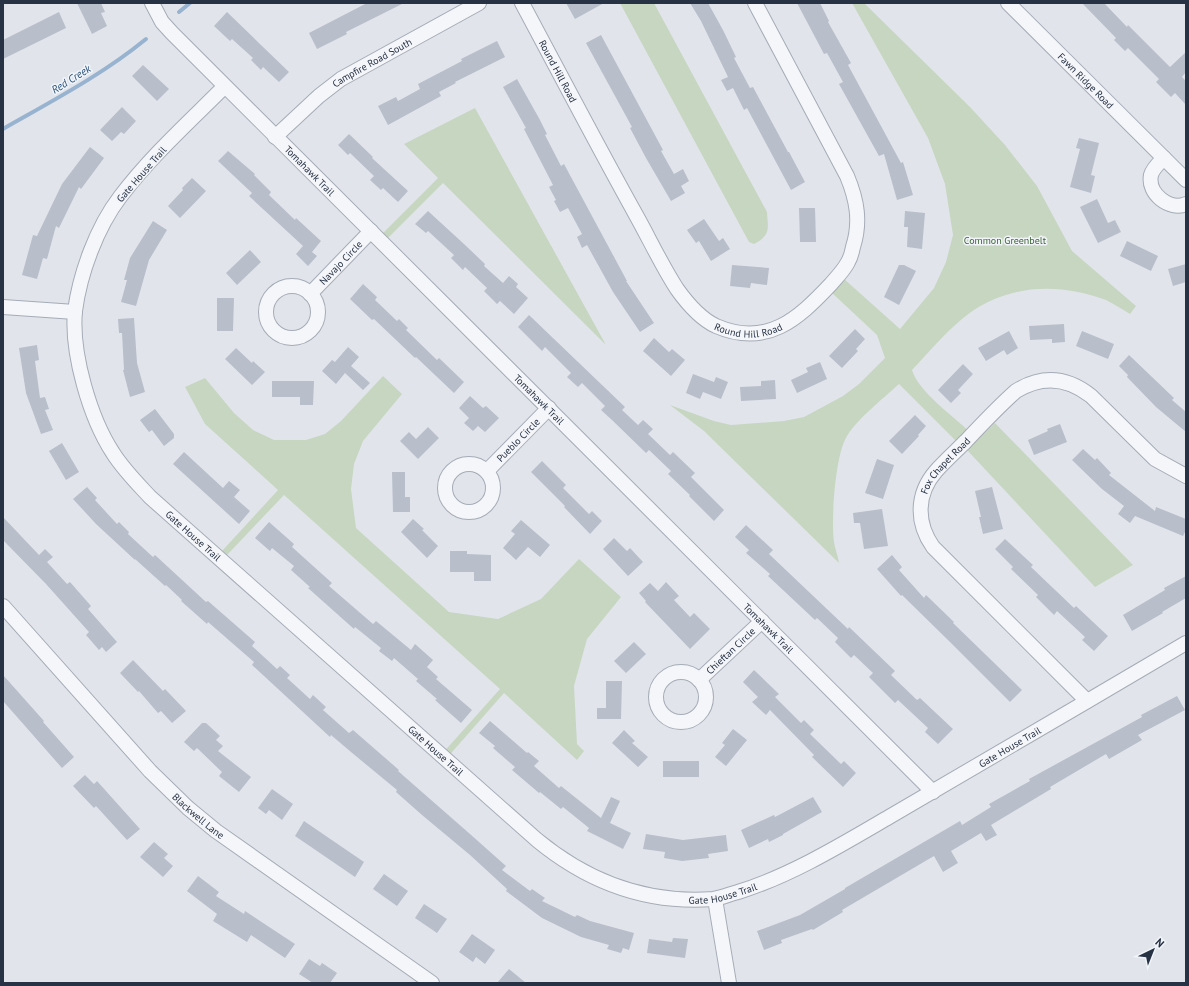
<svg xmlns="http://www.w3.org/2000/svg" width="1189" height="986" viewBox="0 0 1189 986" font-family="'PT Sans',sans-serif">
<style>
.green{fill:#c7d6c1}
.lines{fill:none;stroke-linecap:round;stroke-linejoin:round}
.stream{stroke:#98b3cf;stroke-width:4}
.building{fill:#b8beca}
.minor-casing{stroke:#a5acb6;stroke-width:16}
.minor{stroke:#f5f6f9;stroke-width:14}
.labels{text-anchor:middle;stroke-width:3;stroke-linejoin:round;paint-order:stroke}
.street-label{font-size:10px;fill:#273245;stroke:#f1f4f8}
.park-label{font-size:10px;fill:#3c6333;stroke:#f1f4f8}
.water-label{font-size:11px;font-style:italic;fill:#2c517e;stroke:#f1f4f8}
</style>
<rect width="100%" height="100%" fill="#e1e5eb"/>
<g class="green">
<path d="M620 3H654L767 212C768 229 771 235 754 244L749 242Z"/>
<path d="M852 3H864L970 107 1005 145 1037 186 1072 251 1136 306 1130 314C1122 309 1114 304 1106 300 1060 283 1012 284 971 312 949 328 931 350 912 370 918 391 953 416 970 432L959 444 899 384C883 399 858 418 847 436 835 455 831 520 834 542 835 549 838 556 839 563L704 431 670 405 714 421 731 425 784 421 804 417 843 396 859 384 885 358 877 335 831 292 843 278 900 329 934 288 946 262 953 235 945 184 928 138Z"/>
<path d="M475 108 606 345 443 183 386 240 381 235 438 178 404 144Z"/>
<path d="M383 376 402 394 363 441 354 464 351 489 356 528 449 612 498 619 541 599 579 559 621 597 587 639 574 686 577 744 584 751 577 760 504 693 446 759 441 755 500 689 284 495 227 555 222 551 278 490 205 424 185 387 205 378 234 413 253 430 274 440H306L325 434 341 421Z"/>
<path d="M995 423 1133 565 1095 587 967 450Z"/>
</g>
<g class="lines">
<g class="stream">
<path d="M179 12 190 3"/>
<path d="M3 129C52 101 102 75 146 39"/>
</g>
</g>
<g class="building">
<path d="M77 3H101L105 12 101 13 107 26 92 34Z"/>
<path d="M367 3H404L346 32 347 34 317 49 309 33Z"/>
<path d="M566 3H604L575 19Z"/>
<path d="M690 3H708L723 30 736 57 734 58 750 88 753 87 788 152H789L805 182 791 190 747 108 744 110 733 88 727 91 721 80 728 77 701 21Z"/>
<path d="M797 3H820L829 21 828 22 851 63 848 65 901 163 903 162 913 195 897 200 884 154 879 156 839 84 843 82 827 53 824 54Z"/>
<path d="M1082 3H1104L1127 27 1128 25 1170 67 1186 52V72L1182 77 1186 81V105L1175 93 1171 97 1156 82 1159 79 1128 48 1125 51 1114 40 1116 38Z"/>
<path d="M59 12 66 28 3 59V40Z"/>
<path d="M227 12 289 72 279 82 263 67 261 70 251 60 253 58 232 39 230 41 214 26Z"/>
<path d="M601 35 663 150 661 151 674 174 683 169 689 181 681 186 685 193 671 201 646 158 630 128 632 127 586 43Z"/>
<path d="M497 41 505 57 455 82 456 83 439 92 441 96 388 125 378 106 396 97 398 101 420 89 418 84 462 61 461 59Z"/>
<path d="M143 65 169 89 157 101 132 76Z"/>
<path d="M517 79 540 120 547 134 545 135 561 166 564 164 627 281H626L654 323 640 332 613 292 587 245 582 248 577 237 582 234 568 208 560 212 554 201 556 200 549 187 553 185 524 129 526 128 503 87Z"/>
<path d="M122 107 136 121 124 134 121 132 112 141 100 130Z"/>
<path d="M349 134 373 157 372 158 408 191 398 202 383 188 381 190 370 180 374 176 350 153 348 155 338 145Z"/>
<path d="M1079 138 1099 143 1091 175 1095 176 1091 193 1070 187 1080 149 1076 148Z"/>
<path d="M90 147 104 158 81 189 79 187 59 228 56 226 47 259 43 258 37 279 22 275 33 235 37 236 62 184Z"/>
<path d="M228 151 255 174 254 175 271 192 269 195 295 220 296 218 321 241 312 252 317 256 308 266 296 254 303 246 249 196 252 193 218 161Z"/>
<path d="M192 178 206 191 180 218 168 206 183 190 182 188Z"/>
<path d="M1097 199 1108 223 1115 220 1121 232 1098 243 1080 207Z"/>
<path d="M799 208H815L816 242H800Z"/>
<path d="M428 211 464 244 485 264 484 266 503 283 509 276 518 284 516 287 528 298 514 314 500 301 497 304 484 291 487 288 465 267 463 270 451 258 454 255 428 231 426 233 415 224Z"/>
<path d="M905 211 925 213 922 249 907 247 908 227H904Z"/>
<path d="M704 219 719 241 723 238 730 249 711 261 699 241 696 243 687 230Z"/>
<path d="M153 221 167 230 149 260 136 306 121 302 127 280H124L130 258Z"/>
<path d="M1127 241 1158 256 1151 271 1120 256Z"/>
<path d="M250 250 261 262 237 285 226 273Z"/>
<path d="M1186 264V282L1173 286 1168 269Z"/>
<path d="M732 265 769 268 767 285 751 283 750 288 730 286Z"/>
<path d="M899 265H904L916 271 899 305 884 297Z"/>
<path d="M363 284 377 297 375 300 397 321 399 319 408 328 406 330 437 360 439 358 464 382 454 393 416 357 415 358 374 319 372 320 350 299Z"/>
<path d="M217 298H234L233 331H217Z"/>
<path d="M529 315 625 407 622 410 638 425 643 420 653 429 648 434 670 455 673 452 695 473 691 477 724 510 714 521 689 496 690 495 668 474 671 471 649 450 646 453 612 420 601 410 605 406 582 383 578 387 567 377 571 373 545 347 542 351 518 327Z"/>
<path d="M134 318 137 363 145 392 130 397 123 370H124L122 333H119L118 319Z"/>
<path d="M1064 324 1065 342 1052 343V339L1030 340 1029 326Z"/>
<path d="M855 329 865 339 856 349 858 351 842 368 829 356Z"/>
<path d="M1009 331 1018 348 1007 355 1004 350 986 361 978 348Z"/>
<path d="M1082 331 1114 344 1108 359 1076 346Z"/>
<path d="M654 338 669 352 672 349 685 360 671 376 643 351Z"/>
<path d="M37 345 39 360 35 361 40 398 45 397 49 409 45 410 53 430 41 434 26 393 19 348Z"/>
<path d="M348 347 359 357 351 366 370 383 363 390 345 373 336 384 322 371 332 360 335 362Z"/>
<path d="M236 348 252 363 253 361 265 372 252 385 225 359Z"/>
<path d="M1129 355 1174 398 1172 400 1186 412V432L1156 407 1127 377 1128 375 1119 366Z"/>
<path d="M820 362 827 379 797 393 791 380 808 372 806 368Z"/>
<path d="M963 364 973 374 958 390 961 393 951 403 938 390Z"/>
<path d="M693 374 714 382 716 377 728 382 721 399 703 392 700 399 686 393Z"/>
<path d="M775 380 776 399 741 401 740 387 761 386V381Z"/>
<path d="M272 381H314L313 405H300V397H272Z"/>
<path d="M470 396 483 408 486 406 499 418 485 432 478 426 473 431 464 423 469 418 459 408Z"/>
<path d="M155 409 174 434V438L164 446 152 430 149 432 140 420Z"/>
<path d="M915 415 926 426 918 435 919 436 902 454 889 441Z"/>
<path d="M1060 424 1067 442 1034 455 1028 440 1048 431 1047 429Z"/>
<path d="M428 427 439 438 418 459 400 441 409 432 416 439Z"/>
<path d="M62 443 79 472 66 480 49 451Z"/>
<path d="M1083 449 1095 460 1097 458 1111 473 1109 475 1155 511 1156 507 1186 519V530L1183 536 1135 516 1130 523 1118 514 1124 506 1102 489 1072 460Z"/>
<path d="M184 452 223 488 229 481 240 490 234 497 250 511 239 524 173 464Z"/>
<path d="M877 459 894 465 883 499 865 493Z"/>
<path d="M542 461 566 485 563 488 589 514 592 511 602 521 590 534 564 507 565 506 531 472Z"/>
<path d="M392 472H405V497H410V512H393Z"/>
<path d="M87 487 97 498 95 500 117 524 119 522 129 532 128 534 153 557 155 555 206 602 208 601 255 642 252 646 277 669 280 666 290 675 287 678 310 699 313 695 326 707 323 710 349 733 353 730 399 770 398 771 470 834 506 866 502 870 530 891 532 889 545 898 542 901 575 917 577 915 590 921 634 933 629 950 623 948 621 953 607 949 609 945 581 937 542 918 506 891 507 889 470 855 422 815 396 792 397 790 351 752 331 735 330 737 252 665 254 662 208 622 207 624 181 601 182 600 166 585 165 586 135 559V560L96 524 73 499Z"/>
<path d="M992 487 1003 529 983 534 979 517H981L975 491Z"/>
<path d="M882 509 888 546 864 549 860 523H854L853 513Z"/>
<path d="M3 517 39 555 45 549 53 557 47 562 67 584 70 582 91 606 88 609 117 642 106 652 102 647 99 650 86 635 89 632 46 584 3 540Z"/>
<path d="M413 519 424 529 422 530 438 546 427 558 401 532Z"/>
<path d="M521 520 550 545 540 557 528 547 516 560 503 548 515 534 511 531Z"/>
<path d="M269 522 294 544 292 547 332 583 329 586 373 624 376 621 411 650 415 644 433 660 427 667 438 677 436 679 472 710 461 723 435 700 437 699 416 681 418 679 394 658 392 661 379 651 381 648 355 627 354 629 308 588 310 587 291 570 294 566 272 548 270 551 255 538Z"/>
<path d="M746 525 773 550 769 554 848 629 849 627 895 671 891 675 917 700 920 698 953 729 938 744 925 732 928 728 898 700 895 703 869 677 873 673 854 655 851 658 835 642 838 638 817 618 815 620 768 576 770 574 746 553 749 550 735 537Z"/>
<path d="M614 538 627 551 630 548 643 562 628 576 603 549Z"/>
<path d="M1005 539 1033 565 1031 567 1074 608 1076 606 1108 636 1094 651 1082 640 1085 637 1057 611 1054 615 1036 597 1038 595 1011 569 1013 567 995 549Z"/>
<path d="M450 551H467V554L491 555V581H474V572H450Z"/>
<path d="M892 555 902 567 899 570 924 598 926 595 954 622 953 623 1022 690 1010 702 950 642 902 595 901 596 877 569Z"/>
<path d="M1186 576V598L1162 612 1163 613 1132 631 1123 615 1165 590 1164 588Z"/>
<path d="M666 582 679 596 674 600 690 617 694 613 710 629 690 649 645 602 646 601 639 593 650 583 658 591Z"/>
<path d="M634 642 646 654 626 673 614 661Z"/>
<path d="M133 660 163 691 165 689 186 711 172 723 161 711 158 713 139 691 138 692 120 673Z"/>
<path d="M754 670 779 694 775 697 801 723 804 720 814 730 810 734 841 764 844 761 856 773 843 787 812 757 814 755 770 710 766 715 752 702 758 697 743 682Z"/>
<path d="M3 675 44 721 43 722 74 757 62 768 3 701Z"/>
<path d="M606 681H622L621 719H597V708H606Z"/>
<path d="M1177 696 1185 710 1138 735 1142 740 1109 759 1106 754 1050 787 1051 789 991 825 997 835 986 841 981 833 951 851 958 863 943 872 934 856 842 910 843 912 813 930 812 929 781 940 782 943 764 950 757 931 800 915 845 889V888L960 821 962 825 991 807 989 804 1030 781 1029 779 1142 717 1141 715Z"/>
<path d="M490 721 527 753 528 752 539 761 534 766 559 788 561 786 601 818 611 797 620 801 610 823 631 833 623 849 587 831 589 828 563 807 561 809 540 792 539 793 512 770 515 767 493 748 495 746 479 733Z"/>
<path d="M202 723H206L220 736 216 740 223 746 218 751 251 777 239 792 219 776 222 772 197 748 194 751 184 742Z"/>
<path d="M733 729 747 740 726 766 715 757 725 745 722 743Z"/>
<path d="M624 730 635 741 632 743 648 757 638 767 612 743Z"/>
<rect x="663" y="761" width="36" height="16"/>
<path d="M85 775 94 784 97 781 140 829 127 840 96 806 94 808 73 786Z"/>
<path d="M272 789 293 804 282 820 269 810 266 814 258 808Z"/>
<path d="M813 797 822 812 783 834V835L769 842 768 839 749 848 741 830 774 815 775 817Z"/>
<path d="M304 821 364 862 355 877 295 836Z"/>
<path d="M646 834 683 840 726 835 728 851 708 854 709 858 682 861 664 858 665 852 643 849Z"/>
<path d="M154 842 168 854 164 858 173 866 163 877 140 857Z"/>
<path d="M384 874 408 891 397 906 373 889Z"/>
<path d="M198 876 219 892 216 896 244 914 245 911 295 944 285 958 251 935 247 942 213 921 217 914 187 891Z"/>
<path d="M424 904 447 919 437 933 415 918Z"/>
<path d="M472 934 495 950 485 964 476 957 473 962 459 952Z"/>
<path d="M673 938 688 939 685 958 647 953 649 939 672 942Z"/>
<path d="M309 959 320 966 322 963 337 973 330 983H313L299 974Z"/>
<path d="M509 969 526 983H497Z"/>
</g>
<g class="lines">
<defs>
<g id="minor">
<path id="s1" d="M152 3 162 22 172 33 933 792"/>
<path id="s2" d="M522 3C560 74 597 145 636 215 650 240 662 266 677 289 687 303 701 319 716 326 767 348 798 319 831 284 837 277 844 270 848 262 851 257 852 252 853 247 861 222 857 200 847 176L755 3"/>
<path id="s3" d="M1008 3 1186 180"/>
<path id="s4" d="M224 87C189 122 151 156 120 197 97 227 80 273 75 311 71 353 90 418 113 453 123 469 137 483 150 497L537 840C588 882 647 904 713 899 721 898 730 894 738 892 790 876 841 845 889 817 988 760 1087 701 1186 643"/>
<path id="s5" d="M275 137 319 96 341 79 479 3"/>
<path d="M1164 158C1159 163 1153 168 1151 175 1147 194 1170 211 1186 204"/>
<circle cx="292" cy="312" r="26"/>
<path id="s6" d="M310 294 371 231"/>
<path d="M3 307 75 312"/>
<circle cx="469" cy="488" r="24"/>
<path id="s7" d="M487 471 549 408"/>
<path id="s8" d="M3 606 150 771 188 808 216 831 432 983"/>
<circle cx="681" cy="697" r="25"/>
<path id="s9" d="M699 680 762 621"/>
<path id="s10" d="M1087 701 933 547C916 523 916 494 936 471 945 461 956 451 966 441 982 424 998 407 1016 391 1042 375 1067 377 1091 396L1155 459 1186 476"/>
<path d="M715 899 729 983"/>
</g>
</defs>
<use href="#minor" class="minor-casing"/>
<use href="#minor" class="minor"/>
</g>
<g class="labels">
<g class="street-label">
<text dy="4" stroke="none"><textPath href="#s5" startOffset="123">Campfire Road South</textPath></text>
<text dy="4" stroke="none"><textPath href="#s2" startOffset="77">Round Hill Road</textPath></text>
<text dy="4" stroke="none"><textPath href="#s3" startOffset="110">Fawn Ridge Road</textPath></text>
<text dy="4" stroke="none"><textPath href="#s1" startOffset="231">Tomahawk Trail</textPath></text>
<text transform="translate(141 174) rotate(-49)" y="4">Gate House Trail</text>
<text dy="4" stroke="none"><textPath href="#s6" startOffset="44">Navajo Circle</textPath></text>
<text dy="4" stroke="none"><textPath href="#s2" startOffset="413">Round Hill Road</textPath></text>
<text dy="4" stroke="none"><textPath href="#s1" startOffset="555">Tomahawk Trail</textPath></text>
<text dy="4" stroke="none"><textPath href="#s7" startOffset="44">Pueblo Circle</textPath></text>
<text dy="4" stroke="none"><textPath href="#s10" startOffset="310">Fox Chapel Road</textPath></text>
<text dy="4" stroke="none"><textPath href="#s4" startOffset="540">Gate House Trail</textPath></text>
<text dy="4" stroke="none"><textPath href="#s1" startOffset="879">Tomahawk Trail</textPath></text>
<text dy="4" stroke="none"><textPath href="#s9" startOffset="43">Chieftan Circle</textPath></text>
<text dy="4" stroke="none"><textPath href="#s4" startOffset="1524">Gate House Trail</textPath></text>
<text dy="4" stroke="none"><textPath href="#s4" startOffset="864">Gate House Trail</textPath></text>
<text dy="4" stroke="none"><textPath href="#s8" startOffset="287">Blackwell Lane</textPath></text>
<text dy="4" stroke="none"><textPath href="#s4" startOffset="1200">Gate House Trail</textPath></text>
</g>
<g class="park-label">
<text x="1005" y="244">Common Greenbelt</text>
</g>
<g class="water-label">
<text transform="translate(71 79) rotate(-32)" y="4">Red Creek</text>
</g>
</g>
<rect width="1189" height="986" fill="none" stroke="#273245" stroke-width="8"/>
<g transform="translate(1153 950) rotate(43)" stroke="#f1f4f8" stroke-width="3" paint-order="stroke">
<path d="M0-3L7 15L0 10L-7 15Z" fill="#273245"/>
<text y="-6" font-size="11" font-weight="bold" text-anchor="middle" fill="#273245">N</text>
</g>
</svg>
